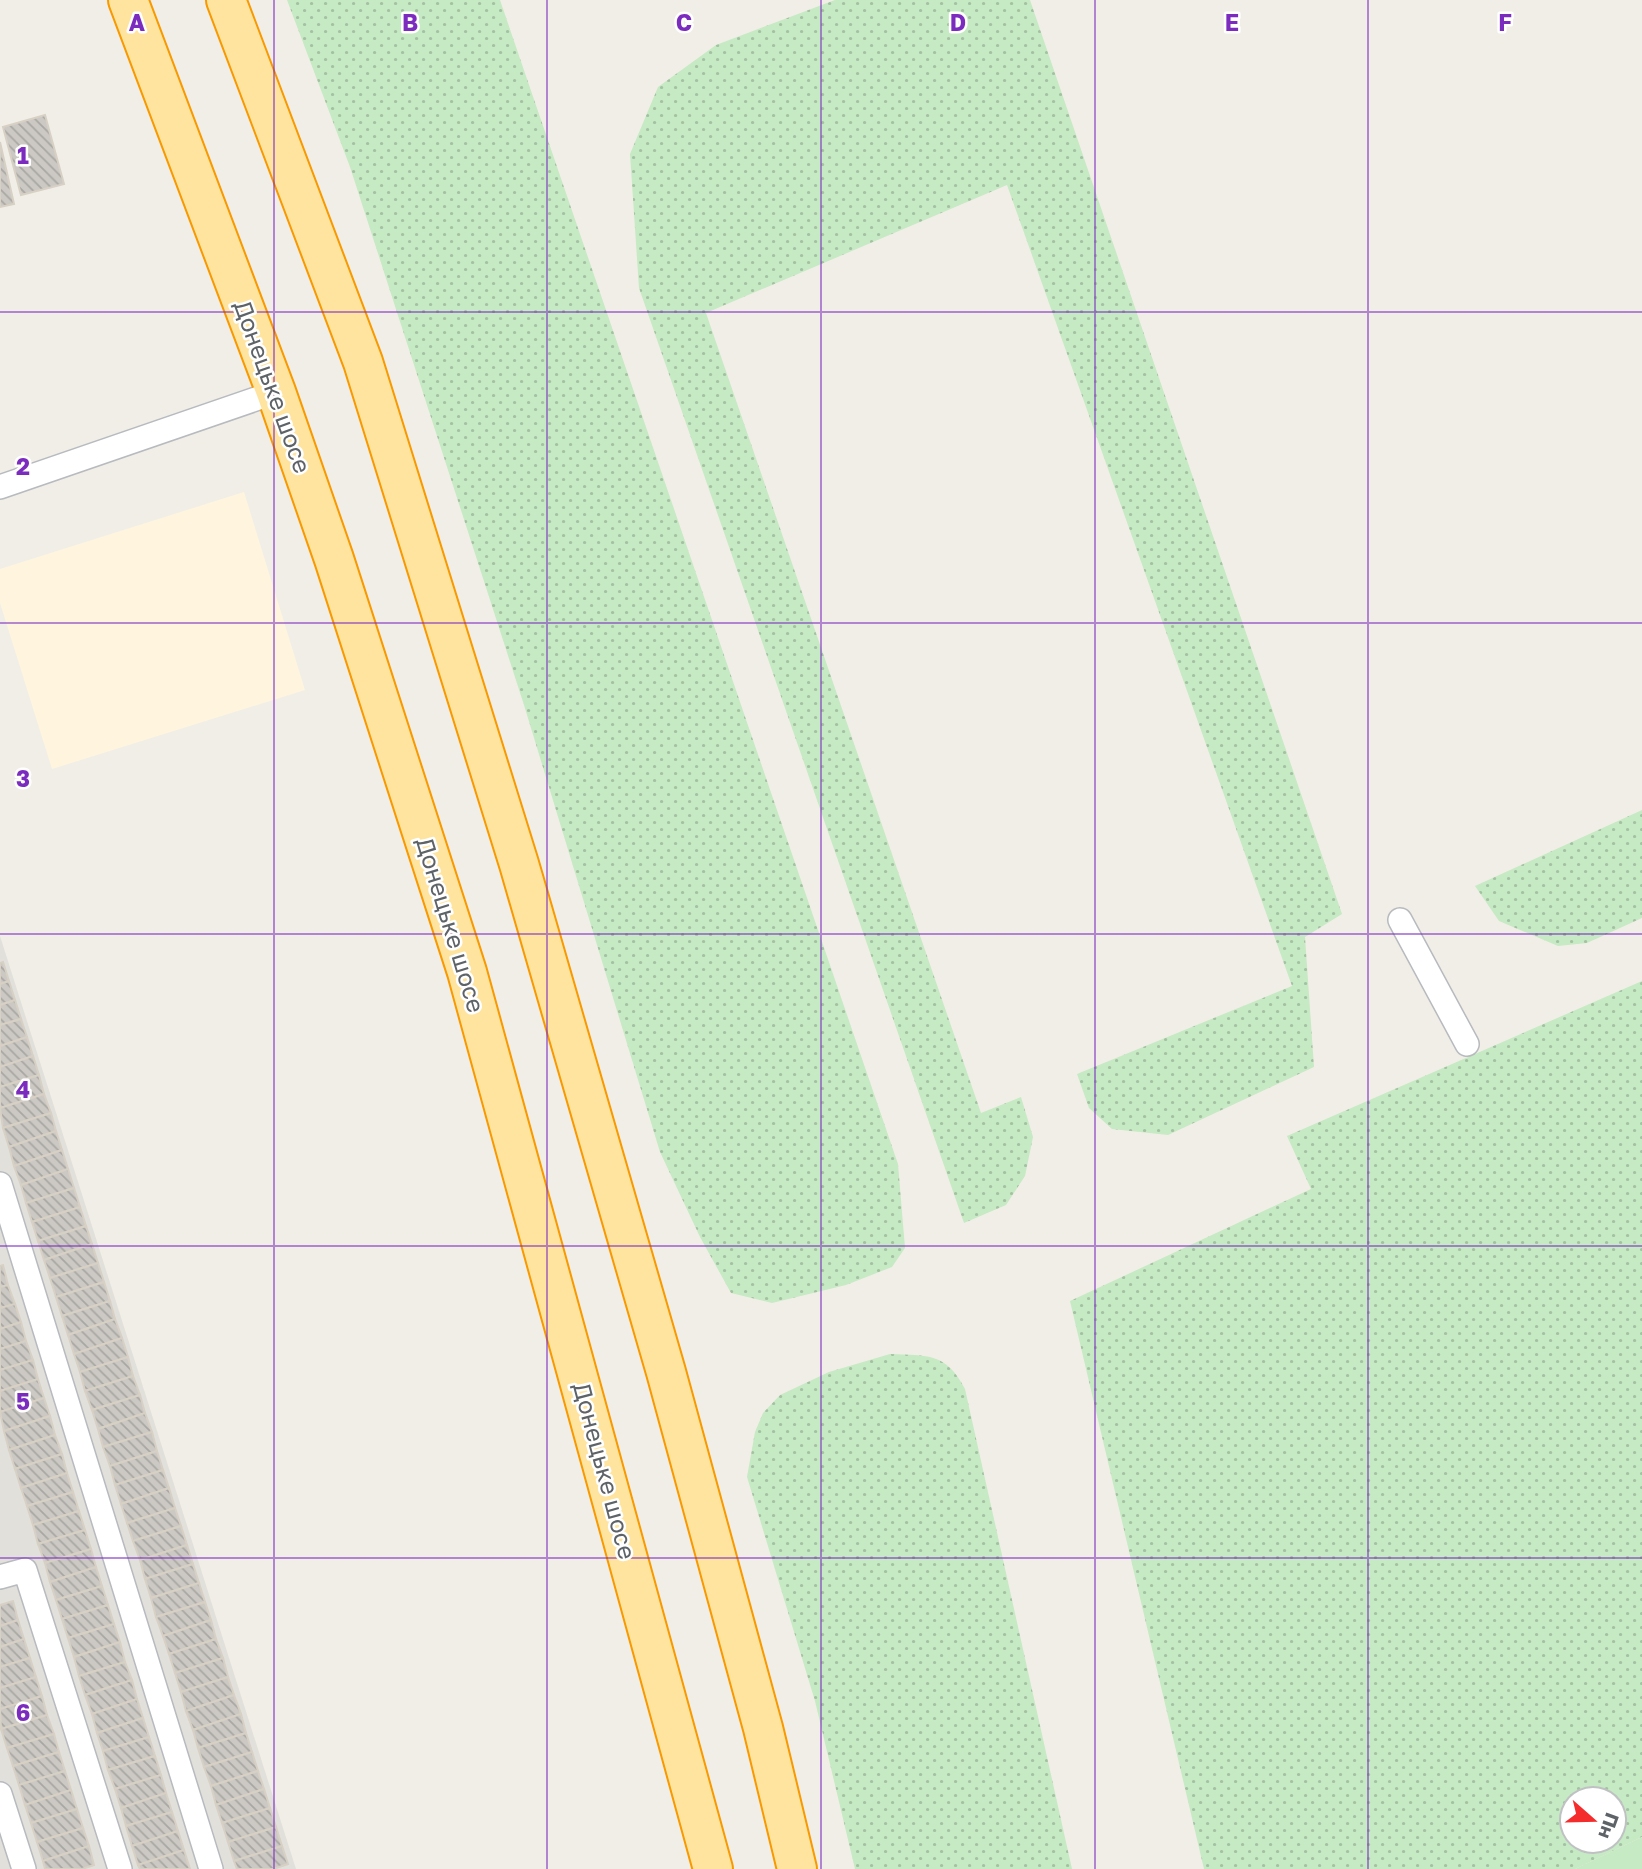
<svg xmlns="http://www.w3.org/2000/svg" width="1642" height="1869" viewBox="0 0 1642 1869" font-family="'Golos Text',sans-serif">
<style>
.commercial{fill:#fff5de}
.industrial{fill:#e2e0db}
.green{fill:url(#green-dots);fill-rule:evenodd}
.pitch{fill:#c6eac3}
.building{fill:url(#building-back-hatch);stroke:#d7d0c5;stroke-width:2}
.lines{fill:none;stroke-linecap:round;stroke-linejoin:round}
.service-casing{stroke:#b7babe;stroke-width:26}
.trunk-casing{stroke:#f89900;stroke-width:42}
.service{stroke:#fff;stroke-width:23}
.trunk{stroke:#ffe49f;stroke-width:38}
.grid{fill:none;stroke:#7b2cbf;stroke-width:2;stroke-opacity:0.55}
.labels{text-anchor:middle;stroke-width:5;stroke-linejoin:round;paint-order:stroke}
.street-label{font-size:24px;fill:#5e6368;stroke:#fff}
.grid-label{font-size:23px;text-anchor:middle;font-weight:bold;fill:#7b2cbf;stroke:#fff;stroke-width:5;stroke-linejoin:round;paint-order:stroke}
</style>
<defs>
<pattern id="green-dots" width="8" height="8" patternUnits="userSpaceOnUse" patternTransform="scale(1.75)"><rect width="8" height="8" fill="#c6eac3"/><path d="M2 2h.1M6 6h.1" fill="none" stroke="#a4c1a2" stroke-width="1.8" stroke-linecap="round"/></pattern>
<pattern id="building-back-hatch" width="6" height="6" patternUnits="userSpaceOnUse" patternTransform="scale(1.75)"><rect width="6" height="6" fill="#ccc9c4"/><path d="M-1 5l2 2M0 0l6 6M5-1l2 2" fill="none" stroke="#a9a7a3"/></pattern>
</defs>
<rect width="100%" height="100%" fill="#f1eee7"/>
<path class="commercial" d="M244 492 305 690 52 769 0 603V569Z"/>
<path class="industrial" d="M0 936 296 1869H0Z"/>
<g class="green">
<path d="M287 0H500L898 1164 905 1248 892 1267 846 1285 772 1303 731 1293 700 1237 660 1152 524 705 350 167Z"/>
<path d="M835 0H1030L1342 914 1305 937 1314 1067 1168 1135 1112 1129 1089 1108 1077 1074 1292 986 1007 185 706 313 981 1113 1021 1097 1033 1137 1025 1176 1006 1205 964 1223 639 288 630 154 658 87 716 45Z"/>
<path d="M1642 810V918L1587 943 1558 946 1499 921 1475 886Z"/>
<path d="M1642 981V1837L1575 1869H1204L1070 1301 1311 1189 1287 1136ZM1572 1799H1614V1841H1572Z"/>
<path d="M890 1354C928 1356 946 1352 965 1389L1072 1869H855L815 1701 747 1477 755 1432 763 1413 780 1395 829 1372Z"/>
</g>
<path class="pitch" d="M1642 1837V1869H1575Z"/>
<g class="building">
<path d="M45 115 64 184 21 195 3 127Z"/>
<path d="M0 142 14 204 0 207Z"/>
<path d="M3 962 9 981 0 984V963Z"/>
<path d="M9 981 15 1000 0 1005V984Z"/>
<path d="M15 1000 21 1019 0 1025V1005Z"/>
<path d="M21 1019 27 1037 0 1046V1025Z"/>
<path d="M27 1037 33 1056 0 1067V1046Z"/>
<path d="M33 1056 39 1075 0 1087V1067Z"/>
<path d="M39 1075 44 1094 0 1108V1087Z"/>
<path d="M44 1094 51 1113 3 1128 0 1108Z"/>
<path d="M51 1113 56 1131 9 1147 3 1128Z"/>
<path d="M56 1131 62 1150 14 1166 9 1147Z"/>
<path d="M62 1150 68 1169 21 1185 14 1166Z"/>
<path d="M68 1169 74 1188 26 1203 21 1185Z"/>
<path d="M74 1188 80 1207 32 1222 26 1203Z"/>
<path d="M80 1207 86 1226 38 1241 32 1222Z"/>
<path d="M86 1226 92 1244 44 1260 38 1241Z"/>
<path d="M92 1244 98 1263 50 1278 44 1260Z"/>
<path d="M98 1263 104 1282 56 1297 50 1278Z"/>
<path d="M3 1265 8 1285 0 1287V1266Z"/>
<path d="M104 1282 110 1301 62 1316 56 1297Z"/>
<path d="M8 1285 15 1304 0 1308V1287Z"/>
<path d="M110 1301 115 1319 68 1335 62 1316Z"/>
<path d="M15 1304 21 1322 0 1329V1308Z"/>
<path d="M115 1319 122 1338 74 1354 68 1335Z"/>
<path d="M21 1322 26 1341 0 1349V1329Z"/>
<path d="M122 1338 128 1357 80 1372 74 1354Z"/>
<path d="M26 1341 33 1360 0 1370V1349Z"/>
<path d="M128 1357 133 1376 85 1391 80 1372Z"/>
<path d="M33 1360 38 1379 0 1391V1370Z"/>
<path d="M133 1376 140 1395 92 1410 85 1391Z"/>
<path d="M38 1379 44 1398 0 1412V1391Z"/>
<path d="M140 1395 145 1413 98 1429 92 1410Z"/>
<path d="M44 1398 50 1416 4 1431 0 1412Z"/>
<path d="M145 1413 152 1432 103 1447 98 1429Z"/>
<path d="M50 1416 55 1435 9 1450 4 1431Z"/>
<path d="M152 1432 157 1451 110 1466 103 1447Z"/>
<path d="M55 1435 62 1454 15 1469 9 1450Z"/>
<path d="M157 1451 163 1470 115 1485 110 1466Z"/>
<path d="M62 1454 67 1473 21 1488 15 1469Z"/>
<path d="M163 1470 169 1488 121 1504 115 1485Z"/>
<path d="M67 1473 73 1492 27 1506 21 1488Z"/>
<path d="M169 1488 175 1508 127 1523 121 1504Z"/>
<path d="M73 1492 79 1511 33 1525 27 1506Z"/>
<path d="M175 1508 181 1526 133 1541 127 1523Z"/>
<path d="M79 1511 85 1530 38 1544 33 1525Z"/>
<path d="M181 1526 187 1545 140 1560 133 1541Z"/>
<path d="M85 1530 91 1549 45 1563 38 1544Z"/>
<path d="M187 1545 193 1564 145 1579 140 1560Z"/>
<path d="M91 1549 96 1567 50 1582 45 1563Z"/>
<path d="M193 1564 199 1583 151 1598 145 1579Z"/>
<path d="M96 1567 102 1586 56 1600 50 1582Z"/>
<path d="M199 1583 205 1602 156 1617 151 1598Z"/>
<path d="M102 1586 108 1605 62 1619 56 1600Z"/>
<path d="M13 1601 18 1620 0 1626V1605Z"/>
<path d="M205 1602 211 1620 163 1636 156 1617Z"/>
<path d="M108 1605 114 1624 68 1638 62 1619Z"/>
<path d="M18 1620 24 1639 0 1647V1626Z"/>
<path d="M211 1620 216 1639 169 1654 163 1636Z"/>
<path d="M114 1624 120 1642 74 1657 68 1638Z"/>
<path d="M24 1639 30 1658 0 1667V1647Z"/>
<path d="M216 1639 223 1658 175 1673 169 1654Z"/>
<path d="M120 1642 125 1662 79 1676 74 1657Z"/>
<path d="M30 1658 36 1677 0 1688V1667Z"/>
<path d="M223 1658 228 1677 181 1692 175 1673Z"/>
<path d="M125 1662 132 1680 85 1695 79 1676Z"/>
<path d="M36 1677 42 1696 0 1709V1688Z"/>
<path d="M228 1677 234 1695 186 1711 181 1692Z"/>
<path d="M132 1680 137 1699 92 1714 85 1695Z"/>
<path d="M234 1695 241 1714 193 1730 186 1711Z"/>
<path d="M42 1696 47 1715 1 1729 0 1709Z"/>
<path d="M137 1699 143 1718 97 1733 92 1714Z"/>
<path d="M241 1714 246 1733 198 1748 193 1730Z"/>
<path d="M47 1715 54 1734 7 1748 1 1729Z"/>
<path d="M143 1718 149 1737 103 1751 97 1733Z"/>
<path d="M246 1733 252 1752 204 1767 198 1748Z"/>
<path d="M54 1734 59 1752 13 1766 7 1748Z"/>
<path d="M149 1737 155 1756 108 1770 103 1751Z"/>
<path d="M59 1752 65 1771 19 1785 13 1766Z"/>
<path d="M252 1752 258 1771 211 1786 204 1767Z"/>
<path d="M155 1756 161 1775 115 1789 108 1770Z"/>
<path d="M65 1771 71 1790 25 1805 19 1785Z"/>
<path d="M258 1771 264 1789 216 1805 211 1786Z"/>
<path d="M161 1775 166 1793 121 1808 115 1789Z"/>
<path d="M264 1789 270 1808 222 1823 216 1805Z"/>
<path d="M71 1790 77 1809 31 1823 25 1805Z"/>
<path d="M166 1793 172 1812 126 1826 121 1808Z"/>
<path d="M270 1808 276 1827 228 1842 222 1823Z"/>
<path d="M77 1809 83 1828 37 1842 31 1823Z"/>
<path d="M172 1812 178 1831 132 1846 126 1826Z"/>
<path d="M276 1827 282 1846 234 1861 228 1842Z"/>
<path d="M83 1828 89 1846 43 1861 37 1842Z"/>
<path d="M178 1831 184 1850 138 1865 132 1846Z"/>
<path d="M89 1846 94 1865 82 1869H45L43 1861Z"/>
<path d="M282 1846 288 1864 273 1869H237L234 1861Z"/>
<path d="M184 1850 190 1869H140L138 1865Z"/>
</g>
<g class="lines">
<defs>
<g id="service">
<path d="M0 487 276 392"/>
<path d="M1400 920 1467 1044"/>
<path d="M0 1184 211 1869"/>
<path d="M0 1577 25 1570 120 1869"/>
<path d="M0 1794 24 1869"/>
</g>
<g id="trunk">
<path d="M128 0 276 392 334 559 467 972 713 1869"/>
<path d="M226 0 363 362 519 864 666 1372 763 1728 797 1869"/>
</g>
</defs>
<use href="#service" class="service-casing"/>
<use href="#trunk" class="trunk-casing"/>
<use href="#service" class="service"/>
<use href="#trunk" class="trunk"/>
</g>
<path class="grid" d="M274 0V1869M547 0V1869M821 0V1869M1095 0V1869M1368 0V1869M0 312H1642M0 623H1642M0 934H1642M0 1246H1642M0 1558H1642"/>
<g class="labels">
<g class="street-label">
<text transform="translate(272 387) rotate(70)" y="8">Донецьке шосе</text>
<text transform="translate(450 925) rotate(73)" y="8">Донецьке шосе</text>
<text transform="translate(604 1471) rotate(75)" y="8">Донецьке шосе</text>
</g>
</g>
<g class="grid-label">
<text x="137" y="31">A</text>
<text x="410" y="31">B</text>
<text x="684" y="31">C</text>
<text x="958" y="31">D</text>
<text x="1232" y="31">E</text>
<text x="1505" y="31">F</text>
<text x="23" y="164">1</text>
<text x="23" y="475">2</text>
<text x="23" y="787">3</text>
<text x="23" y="1098">4</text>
<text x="23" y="1410">5</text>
<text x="23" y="1721">6</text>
</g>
<g transform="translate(1593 1820) rotate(110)"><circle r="33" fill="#ffffff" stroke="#bfc1c3" stroke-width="2"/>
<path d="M0-5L12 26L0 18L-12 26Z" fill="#f42c2b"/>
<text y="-10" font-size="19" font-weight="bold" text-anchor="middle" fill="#5e6368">Пн</text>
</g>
</svg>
